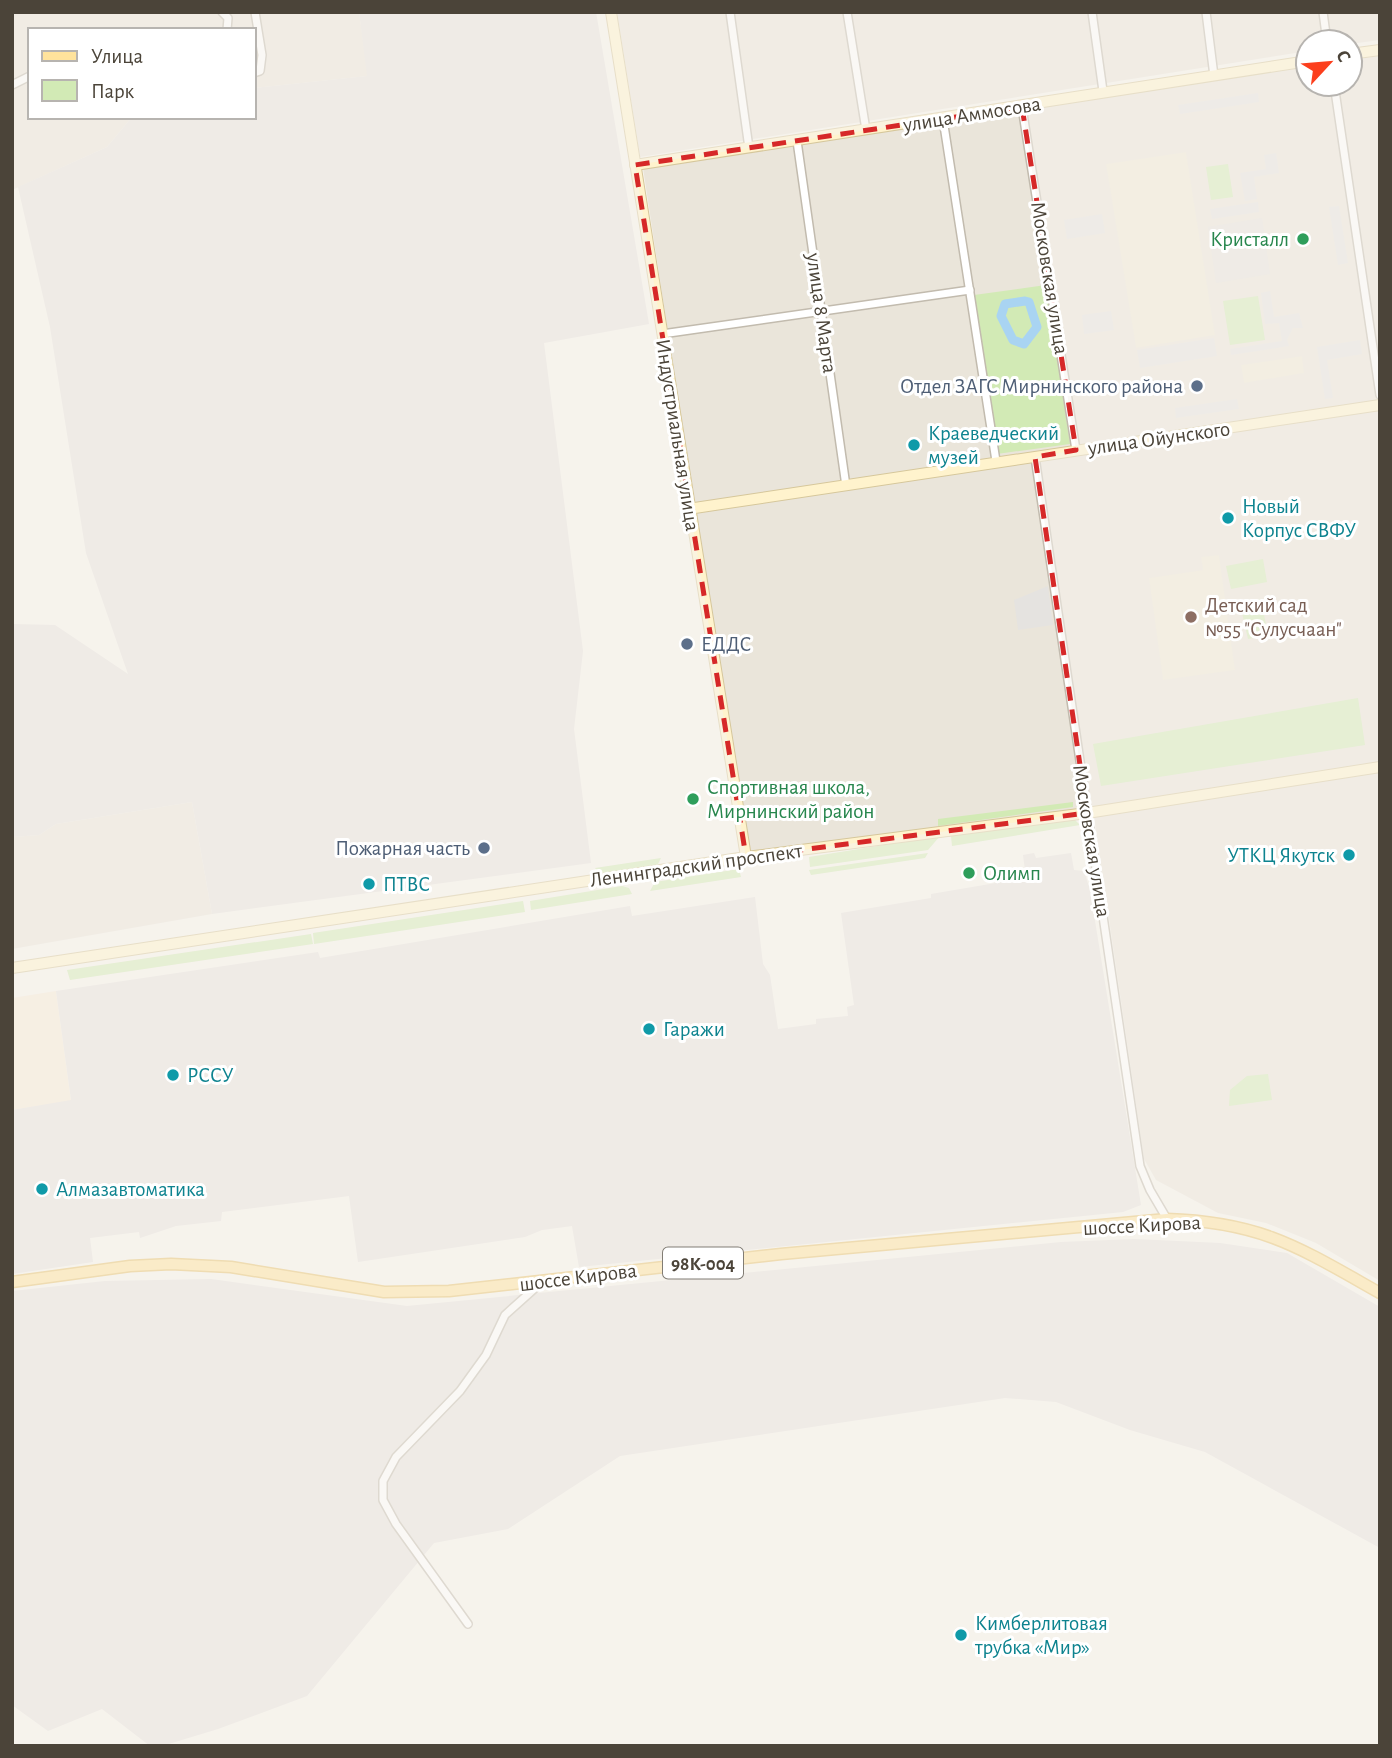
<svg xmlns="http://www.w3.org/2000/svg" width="1392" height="1758" viewBox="0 0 1392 1758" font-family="'Alegreya Sans',sans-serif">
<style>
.residential{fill:#eae5da}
.commercial{fill:#f7ead8}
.industrial{fill:#e6e2dd}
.education{fill:#efe8d6}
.green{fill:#d2eab5}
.parking{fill:#e5e3e0}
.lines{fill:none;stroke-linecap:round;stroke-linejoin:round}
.canal{stroke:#a9d4f2;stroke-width:9}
.minor-casing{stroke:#c2bbae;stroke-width:10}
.secondary-casing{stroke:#d6c79b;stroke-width:12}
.primary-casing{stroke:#e6c16a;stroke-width:13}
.minor{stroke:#fff;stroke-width:7}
.secondary{stroke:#fff3cd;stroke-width:10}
.primary{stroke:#ffe39c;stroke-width:10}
.marked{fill:none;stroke:#d62828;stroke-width:5;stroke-dasharray:14 9;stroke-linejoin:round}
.leisure-dot{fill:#2e9e5b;stroke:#fff;stroke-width:2.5}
.service-dot{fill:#5c6f8a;stroke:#fff;stroke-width:2.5}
.culture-dot{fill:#0f9aa8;stroke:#fff;stroke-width:2.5}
.education-dot{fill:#8d6e63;stroke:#fff;stroke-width:2.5}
.labels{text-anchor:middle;stroke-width:6;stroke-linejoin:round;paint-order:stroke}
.shield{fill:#fff;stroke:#817c74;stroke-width:2}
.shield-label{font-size:19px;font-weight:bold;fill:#4b4439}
.street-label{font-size:21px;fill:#4b4439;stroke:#fff}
.leisure-label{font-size:21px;fill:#27864d;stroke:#fff;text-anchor:start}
.service-label{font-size:21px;fill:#4e5e75;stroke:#fff;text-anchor:end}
.culture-label{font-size:21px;fill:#0d838f;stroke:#fff;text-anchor:start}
.education-label{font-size:21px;fill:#785e54;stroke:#fff;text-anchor:start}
</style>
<rect width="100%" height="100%" fill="#f6f3ec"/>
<g class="residential">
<path d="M12 12H359L368 76 254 88V30H30V117H132L107 147 12 190Z"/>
<path d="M617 12H1380V40L1350 44V42H1308V51L640 157Z"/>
<path d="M1380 56V1281L1316 1243 1266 1223 1218 1213 1156 1180 1144 1159 1093 809 748 859 643 168 1308 66V84H1350V60Z"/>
<path d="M192 802 212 914 12 949V837L39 835 56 824Z"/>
</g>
<path class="commercial" d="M56 991 71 1101 12 1110V998Z"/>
<g class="industrial">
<path d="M359 12H596L649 324 544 343 583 651 574 729 591 863 212 914 192 802 56 824 39 835 12 837V624L55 625 128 674 86 553 50 327 18 187 107 147 132 117H254V88L367 76Z"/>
<path d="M1262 218 1270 274 1216 283 1208 227Z"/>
<path d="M1034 853 1036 858 1071 853 1074 870 1084 871 1090 890 1141 1205 1123 1212 579 1267 572 1226 542 1230 525 1237 358 1262 349 1196 222 1212 221 1221 176 1226 140 1238 139 1232 90 1238 93 1262 12 1274V1110L71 1100 56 991 318 952 320 958 630 906 632 916 755 897 763 964 770 975 778 1029 816 1024V1019L848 1016 847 1007 854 1005 841 913 931 898V894L1026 878 1023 855Z"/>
<path d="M1135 1239 1220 1243 1287 1253 1380 1307V1548L1205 1452 1130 1430 1056 1402 1005 1398 620 1456 508 1529 434 1543 307 1696 218 1729 162 1746H150L102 1709 48 1731 12 1705V1291L105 1281 211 1279 407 1306 1061 1242Z"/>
</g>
<g class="education">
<path d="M1186 152 1215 335 1136 348 1106 164Z"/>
<path d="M1302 356 1304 373 1244 383 1241 365Z"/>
<path d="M1219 555 1235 670 1163 680 1149 578 1203 570 1201 557Z"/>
</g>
<g class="green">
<path d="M1228 164 1233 197 1211 200 1206 167Z"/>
<path d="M1046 285 1070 444 997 454 974 295Z"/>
<path d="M1258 296 1265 340 1230 345 1223 301Z"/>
<path d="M1263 559 1267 582 1231 589 1226 566Z"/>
<path d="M1261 599 1268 635 1248 639 1240 604Z"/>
<path d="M1358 698 1365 745 1101 786 1093 744Z"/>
<path d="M1073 802V807L938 826V819Z"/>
<path d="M1073 818 1080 825 952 846 951 836Z"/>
<path d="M940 836 928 850 810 867 809 857Z"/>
<path d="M928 853 925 858 811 875 809 870Z"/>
<path d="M661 858 657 866 601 875 595 868Z"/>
<path d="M739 869 741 877 650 891 655 882Z"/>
<path d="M622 886 629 888 632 894 531 910 530 901Z"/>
<path d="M523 901 525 912 314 944 313 933Z"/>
<path d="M311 934 313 944 70 980 67 970Z"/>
<path d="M1268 1074 1272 1100 1229 1106 1230 1090 1247 1076Z"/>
</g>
<g class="parking">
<path d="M1258 93 1259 102 1180 114 1178 105Z"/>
<path d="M1276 153 1279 173 1254 177 1257 199 1245 201 1240 173 1266 169 1264 155Z"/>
<path d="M1258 202 1259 212 1212 219 1210 209Z"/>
<path d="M1339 206 1348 263 1338 265 1329 207Z"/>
<path d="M1102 214 1105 233 1067 239 1064 220Z"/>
<path d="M1270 291 1274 317 1299 313 1303 328H1293L1287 340 1289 346 1231 355 1230 349 1282 341 1279 323 1265 324 1261 293Z"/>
<path d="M1111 311 1114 330 1084 334 1082 315Z"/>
<path d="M1214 338 1217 356 1140 368 1137 350Z"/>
<path d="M1360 340 1362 354 1327 360 1333 398 1325 399 1317 347Z"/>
<path d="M1237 399 1239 409 1176 418 1175 408Z"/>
<path d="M1048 586 1053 625 1018 630 1014 600Z"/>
</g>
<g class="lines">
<path class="canal" d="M1025 301 1029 302 1037 327 1024 344 1013 340 1001 316 1005 304Z"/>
<defs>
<g id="minor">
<path d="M222 12 228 18 227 30"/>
<path d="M730 12 749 148"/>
<path d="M847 12 866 130"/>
<path d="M1092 12 1103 91"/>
<path d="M1206 12 1214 76"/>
<path d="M1323 12 1327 42"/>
<path d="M254 73 260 71 262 55 255 12"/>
<path d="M1334 84 1380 395"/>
<path d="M12 85 30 76"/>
<path d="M1022 107 1076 450"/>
<path d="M943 119 996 461"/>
<path d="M797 141 846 486"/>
<path d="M662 334 970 290"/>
<path d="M1035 457 1140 1166 1150 1190 1167 1219"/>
<path d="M468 1624 396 1524 383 1500V1481L396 1457 460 1391 486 1355 505 1315 543 1281"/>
</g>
<g id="secondary">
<path d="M611 12 746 857"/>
<path d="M1350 54 1380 50"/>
<path d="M635 165 1308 61"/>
<path d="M688 509 1380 405"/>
<path d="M12 968 746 857 1087 813 1380 767"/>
</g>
<path id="primary" d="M12 1282 130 1266 171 1264 231 1267 384 1292 449 1291 781 1254 1167 1219C1262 1222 1300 1248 1380 1293"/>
</defs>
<use href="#minor" class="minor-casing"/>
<use href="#secondary" class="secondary-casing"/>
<use href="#primary" class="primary-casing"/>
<use href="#minor" class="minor"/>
<use href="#secondary" class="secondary"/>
<use href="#primary" class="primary"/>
</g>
<path d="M0 0H1392V1758H0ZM1022 107 1076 450 1035 457 1087 813 746 857 635 165Z" fill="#f6f3ec" fill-opacity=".55" fill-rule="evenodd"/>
<path class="marked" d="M1022 107 1076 450 1035 457 1087 813 746 857 635 165Z"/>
<g class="leisure-dot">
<circle cx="1303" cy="239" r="7"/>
<circle cx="693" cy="799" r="7"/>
<circle cx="969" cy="873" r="7"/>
</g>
<g class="service-dot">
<circle cx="1197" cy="386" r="7"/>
<circle cx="687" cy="644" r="7"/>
<circle cx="484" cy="848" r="7"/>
</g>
<g class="culture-dot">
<circle cx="914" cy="445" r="7"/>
<circle cx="1228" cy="518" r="7"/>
<circle cx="1349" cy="855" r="7"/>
<circle cx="369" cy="884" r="7"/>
<circle cx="649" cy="1029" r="7"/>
<circle cx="173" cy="1075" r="7"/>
<circle cx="42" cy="1189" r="7"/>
<circle cx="961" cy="1635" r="7"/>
</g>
<circle class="education-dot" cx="1191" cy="617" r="7"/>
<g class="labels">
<rect class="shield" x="663" y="1247.5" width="80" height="31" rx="5"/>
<g class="shield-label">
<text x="703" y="1270">98К-004</text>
</g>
<g class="street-label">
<text transform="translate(972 114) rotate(-9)" y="7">улица Аммосова</text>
<text transform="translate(1050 278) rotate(81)" y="7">Московская улица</text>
<text transform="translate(822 313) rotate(82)" y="7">улица 8 Марта</text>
<text transform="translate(678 435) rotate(81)" y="7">Индустриальная улица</text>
<text transform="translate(1159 438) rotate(-8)" y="7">улица Ойунского</text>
<text transform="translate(1092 841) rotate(81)" y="7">Московская улица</text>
<text transform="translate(696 865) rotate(-8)" y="7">Ленинградский проспект</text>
<text transform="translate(1142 1225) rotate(-3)" y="7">шоссе Кирова</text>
<text transform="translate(578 1277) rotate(-7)" y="7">шоссе Кирова</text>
</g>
<g class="leisure-label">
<text x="1289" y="246" text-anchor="end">Кристалл</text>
<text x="707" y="794">Спортивная школа,<tspan x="707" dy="24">Мирнинский район</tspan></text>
<text x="983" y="880">Олимп</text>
</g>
<g class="service-label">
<text x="1183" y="393">Отдел ЗАГС Мирнинского района</text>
<text x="701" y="651" text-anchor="start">ЕДДС</text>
<text x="470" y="855">Пожарная часть</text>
</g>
<g class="culture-label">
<text x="928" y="440">Краеведческий<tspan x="928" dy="24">музей</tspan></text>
<text x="1242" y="513">Новый<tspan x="1242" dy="24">Корпус СВФУ</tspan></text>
<text x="1335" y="862" text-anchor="end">УТКЦ Якутск</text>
<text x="383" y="891">ПТВС</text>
<text x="663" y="1036">Гаражи</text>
<text x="187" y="1082">РССУ</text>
<text x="56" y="1196">Алмазавтоматика</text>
<text x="975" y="1630">Кимберлитовая<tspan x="975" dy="24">трубка «Мир»</tspan></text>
</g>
<g class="education-label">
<text x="1205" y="612">Детский сад<tspan x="1205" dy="24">№55 "Сулусчаан"</tspan></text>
</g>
</g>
<rect width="1392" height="1758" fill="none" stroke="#4b4439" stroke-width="28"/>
<rect x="28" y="28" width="228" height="91" fill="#ffffff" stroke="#b7b4b0" stroke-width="2"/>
<rect x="42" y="51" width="35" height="10" fill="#ffe39c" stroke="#b7b4b0" stroke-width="2"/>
<text x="91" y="63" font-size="21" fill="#4b4439">Улица</text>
<rect x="42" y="80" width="35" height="21" fill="#d2eab5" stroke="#b7b4b0" stroke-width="2"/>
<text x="91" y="98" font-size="21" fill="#4b4439">Парк</text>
<g transform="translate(1329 63) rotate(64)"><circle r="33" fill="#ffffff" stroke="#b7b4b0" stroke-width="2"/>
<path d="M0-5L12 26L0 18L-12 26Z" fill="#fc3f1d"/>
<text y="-10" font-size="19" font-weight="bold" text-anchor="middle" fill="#4b4439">С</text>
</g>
</svg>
